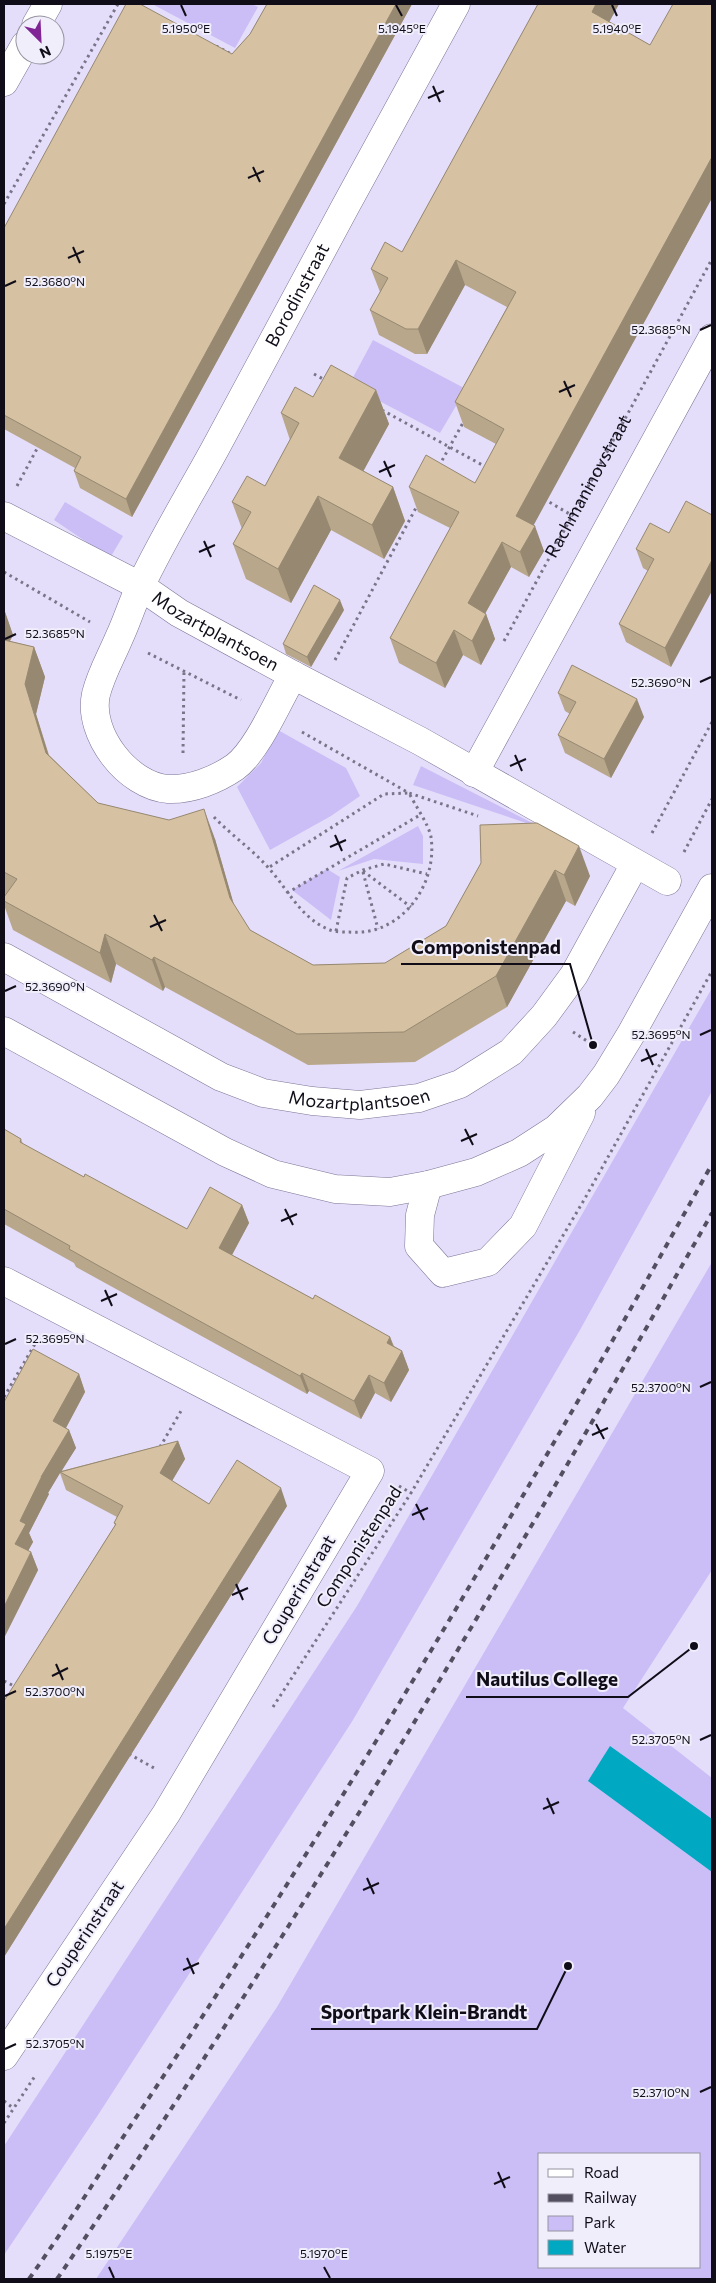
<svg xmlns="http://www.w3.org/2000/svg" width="716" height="2283" viewBox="0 0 716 2283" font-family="Commissioner,sans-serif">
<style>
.green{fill:#cbbef6;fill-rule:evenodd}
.water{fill:#00a8c1}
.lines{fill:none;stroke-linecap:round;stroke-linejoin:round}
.minor-casing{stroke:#7c7494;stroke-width:29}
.path{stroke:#797488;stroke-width:3;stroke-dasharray:2.5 4;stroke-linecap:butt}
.minor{stroke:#fff;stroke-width:28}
.rail{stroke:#544f60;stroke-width:4;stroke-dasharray:6 6;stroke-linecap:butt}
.wall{fill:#b8a78b}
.shaded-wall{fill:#968871}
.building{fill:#d6c2a2;stroke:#968871}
.ticks{fill:none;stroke:#100d18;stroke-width:2}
.labels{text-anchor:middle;stroke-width:4;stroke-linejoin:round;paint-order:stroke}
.street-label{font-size:18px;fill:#100d18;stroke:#f1eefc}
.ticks-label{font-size:12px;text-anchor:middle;fill:#100d18;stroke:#f1eefc;stroke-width:4;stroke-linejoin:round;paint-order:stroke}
.leader{fill:none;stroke:#100d18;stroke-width:2}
.callout-dot{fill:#100d18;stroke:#f1eefc;stroke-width:2}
.callout-label{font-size:19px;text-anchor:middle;font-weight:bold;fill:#100d18;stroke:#f1eefc;stroke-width:4;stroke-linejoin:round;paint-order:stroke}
</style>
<rect width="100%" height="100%" fill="#e5defb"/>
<g class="green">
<path d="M152 4H252L258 7 235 48Z"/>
<path d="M373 340 466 389 440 433 349 385Z"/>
<path d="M65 502 123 536 110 558 54 520Z"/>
<path d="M278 730 346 768 360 796 331 816 270 850 237 787 261 763Z"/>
<path d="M421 766 544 829 413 785Z"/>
<path d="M418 826 423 836V864L374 859 338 871Z"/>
<path d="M327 869 340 877 331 920 292 890Z"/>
<path d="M712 988V1091L580 1330 353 1720 98 2115 4 2255V2146L357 1606Z"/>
<path d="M712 1262V1570L623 1708 712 1778V2279H96L277 2007ZM540 2154H700V2267H540Z"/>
</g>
<path class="water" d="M610 1746 712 1819V1872L588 1781Z"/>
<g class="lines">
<defs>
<g id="minor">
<path d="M36 25 48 4"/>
<path d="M4 82 25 45"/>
<path id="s2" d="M4 516 140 586 179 613 293 675 420 741 667 881"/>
<path id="s3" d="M293 675C278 701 257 751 235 767 216 780 191 790 168 789 128 786 87 734 96 694 101 674 111 657 119 638 127 621 132 604 140 587 162 540 191 493 216 447 295 299 375 151 456 4"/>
<path d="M474 773 712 338"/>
<path id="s4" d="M4 957 221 1077 263 1093 312 1101 360 1105 419 1098 460 1084 511 1052 544 1016 574 975 635 864"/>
<path d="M4 1031 225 1152 273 1174 335 1189 390 1192 428 1185 476 1172 519 1153 556 1129 590 1096 606 1075 631 1034 712 888"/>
<path d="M428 1185 420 1215 419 1246 443 1273 488 1262 523 1226 581 1113"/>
<path d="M4 1281 370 1471 166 1814 4 2056"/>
</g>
</defs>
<use href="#minor" class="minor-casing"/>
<g class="path">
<path d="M216 46 235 56"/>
<path d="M4 204 118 4"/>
<path d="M314 374 325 380"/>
<path d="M382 410 486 467"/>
<path d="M439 466 464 421"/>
<path d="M17 486 39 445"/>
<path d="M544 499 573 516"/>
<path d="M4 572 90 622"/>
<path id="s1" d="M504 641 712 259"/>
<path d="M148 653 241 700"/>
<path d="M335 660 418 504"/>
<path d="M302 732 409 793 478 816"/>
<path d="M183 753 184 670"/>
<path d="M214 817C232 836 255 851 272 872 290 893 302 919 330 930 335 932 343 932 349 932 400 937 438 886 431 837 429 825 415 805 409 793L384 794 268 868"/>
<path d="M652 833 712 722"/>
<path d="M684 852 712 799"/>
<path d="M363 871 411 907"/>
<path d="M363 872 378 929"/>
<path d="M287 893 420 815"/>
<path d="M336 931 347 878 363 870 384 864 427 874"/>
<path d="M573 1032 587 1041"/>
<path d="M4 1397 39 1337"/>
<path d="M160 1447 181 1411"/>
<path d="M399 1486 411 1493"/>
<path d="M4 1681 16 1687"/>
<path d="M273 1707 411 1493 584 1200 712 971"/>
<path d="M129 1754 154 1768"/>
<path d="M4 2101 13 2108"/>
<path d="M4 2123 35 2076"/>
</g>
<use href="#minor" class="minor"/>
<g class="rail">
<path d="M29 2279C63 2231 95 2181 127 2131 336 1818 529 1493 712 1164"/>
<path d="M57 2279C293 1935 506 1575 712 1213"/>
</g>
</g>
<g class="wall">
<path d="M267 4H412L132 517 80 488 74 471 75 468 4 429V228L232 54 250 34Z"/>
<path d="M538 4H619L609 22 650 45 712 4V198L533 525 544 551 529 577 511 567 485 614H486L495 639 481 665 463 655 445 688 399 663 390 638 450 528 418 512 409 487 475 483 496 444 464 427 455 402 507 307 465 285 427 354H415L379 335 370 310 380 292 371 269 402 252Z"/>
<path d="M376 390 389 424 363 471 393 487 405 521 384 559 331 530 291 603 246 579 233 544 242 529 232 502 265 486 290 440 281 413 313 397Z"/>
<path d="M669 533 671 667 626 642 619 624 648 571 643 568 636 549Z"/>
<path d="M4 609 13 635 10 641 34 647 45 677 36 714 49 755 98 803 215 839 234 906 250 930 313 965 385 963 446 926 481 863 480 825 590 876 575 906 566 901 507 1007 415 1062 308 1065 165 987 163 991 116 964 111 983 13 930 4 905Z"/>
<path d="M344 610 311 667 286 654 283 644Z"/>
<path d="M558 693 644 717 611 778 565 753 558 735 570 714 565 711Z"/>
<path d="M4 1129 21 1139 23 1144 84 1177 187 1229 242 1205 249 1223 232 1255 313 1299 390 1337 394 1346 402 1351 409 1370 391 1402 375 1393 361 1419 309 1391 307 1394 76 1267 74 1263 4 1224Z"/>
<path d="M79 1374 85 1392 66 1428 69 1430 76 1448 61 1471 178 1441 185 1459 172 1481 209 1504 287 1506 4 1957V1701L115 1525 114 1523 117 1517 66 1490 60 1473 48 1493 49 1494 29 1533 33 1542 28 1551 31 1552 38 1570 4 1638V1402Z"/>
</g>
<g class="shaded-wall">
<path d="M396 4H412L132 517 126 499Z"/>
<path d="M596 4H619L601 37 592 12Z"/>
<path d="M712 157V198L525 541 516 516Z"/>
<path d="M456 260 465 285 427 354 418 329Z"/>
<path d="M376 390 389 424 352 492 339 458Z"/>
<path d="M393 487 405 521 384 559 372 525Z"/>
<path d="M318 496 331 530 291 603 278 569Z"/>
<path d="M535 526 544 551 529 577 520 552Z"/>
<path d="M502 542 511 567 477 628 468 603Z"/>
<path d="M712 560V591L671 667 665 648Z"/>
<path d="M340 600 344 610 311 667 307 657Z"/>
<path d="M4 609 13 635 4 652Z"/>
<path d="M486 614 495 639 481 665 472 641Z"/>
<path d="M454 630 463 655 445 688 436 663Z"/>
<path d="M34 647 45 677 36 714 57 783 46 753 25 684Z"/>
<path d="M637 699 644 717 611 778 604 759Z"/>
<path d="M204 809 215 839 241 929 230 898Z"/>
<path d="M579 846 590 876 575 906 564 875Z"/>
<path d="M555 870 566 901 507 1007 496 976Z"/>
<path d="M105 934 116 964 111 983 100 953Z"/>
<path d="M154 957 165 987 163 991 152 960Z"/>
<path d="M242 1205 249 1223 226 1266 219 1248Z"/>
<path d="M390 1337 397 1356 387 1343Z"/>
<path d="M402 1351 409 1370 391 1402 384 1383Z"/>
<path d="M302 1373 309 1391 307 1394 300 1376Z"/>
<path d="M79 1374 85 1392 60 1439 53 1421Z"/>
<path d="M369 1375 375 1393 361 1419 354 1401Z"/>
<path d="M69 1430 76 1448 61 1472H60V1473L48 1493 49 1494 29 1533 33 1542 22 1562 15 1544 20 1521 41 1477Z"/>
<path d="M178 1441 185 1459 166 1491 160 1473Z"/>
<path d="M281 1488 287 1506 4 1957V1929Z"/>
<path d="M31 1552 38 1570 4 1638V1607Z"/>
</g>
<g class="building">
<path d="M126 4H140L232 54 250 34 267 4H396L126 499 74 471 81 457 4 415V228Z"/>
<path d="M538 4H596L592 12 650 45 673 4H712V157L516 516 535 526 520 552 502 542 468 603 486 614 472 641 454 630 436 663 390 638 459 512 409 487 426 455 475 483 504 429 455 402 516 292 456 260 418 329H406L370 310 388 278 371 269 385 242 402 252Z"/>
<path d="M331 365 376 390 339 458 393 487 372 525 318 496 278 569 233 544 251 512 232 502 247 476 265 486 299 423 281 413 295 387 313 397Z"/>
<path d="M686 501 712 515V560L665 648 619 624 654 559 636 549 650 523 669 533Z"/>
<path d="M314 585 340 600 307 657 283 644Z"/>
<path d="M4 640 34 647 25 684 46 753 98 803 169 820 204 809 230 898 250 930 313 965 385 963 446 926 481 863 480 825 537 823 579 846 564 875 555 870 496 976 404 1032 297 1034 154 957 152 960 105 934 100 953 4 901V897L17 879 4 872Z"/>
<path d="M572 665 637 699 604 759 558 735 576 702 558 693Z"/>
<path d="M4 1129 21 1139 20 1142 84 1177 85 1174 187 1229 210 1187 242 1205 219 1248 313 1299 315 1295 390 1337 387 1343 402 1351 384 1383 369 1375 354 1401 302 1373 300 1376 99 1266 69 1249 70 1246 4 1209Z"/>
<path d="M33 1349 79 1374 53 1421 69 1430 41 1477 42 1476 20 1521 26 1524 15 1544 31 1552 4 1607V1402Z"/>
<path d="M178 1441 160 1473 209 1504 237 1460 281 1488 4 1929V1701L116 1524 114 1523 123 1506 60 1472Z"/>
</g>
<path class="ticks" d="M181 5 186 16M396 5 402 16M612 5 617 16M433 86 440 102M428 98 444 91M253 167 260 182M248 178 264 171M73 247 80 263M68 258 84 251M5 286 16 281M700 330 711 325M564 381 571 397M559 392 575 385M384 461 391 477M379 472 395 465M204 541 211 557M199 552 215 545M5 639 16 634M700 682 711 677M515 755 522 771M510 766 526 759M335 835 342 851M330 847 346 840M154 915 162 931M150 927 166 920M5 991 16 986M700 1035 711 1030M646 1049 653 1065M641 1061 657 1054M465 1129 473 1145M461 1141 477 1134M285 1209 293 1225M281 1221 297 1214M105 1290 112 1306M101 1301 117 1294M5 1344 16 1339M700 1387 711 1382M596 1424 604 1439M592 1435 608 1428M416 1504 424 1520M412 1515 428 1508M236 1584 243 1600M232 1595 248 1588M56 1664 63 1680M52 1676 68 1668M5 1696 16 1691M700 1740 711 1735M547 1798 554 1814M543 1809 559 1802M367 1878 374 1894M363 1890 379 1883M187 1958 194 1974M183 1970 199 1963M5 2049 16 2044M700 2092 711 2087M498 2172 505 2188M494 2184 510 2177M109 2267 114 2278M324 2267 330 2278"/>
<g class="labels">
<g class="street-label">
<text dy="6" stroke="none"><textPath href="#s3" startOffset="760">Borodinstraat</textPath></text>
<text dy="6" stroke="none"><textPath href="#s1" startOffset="176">Rachmaninovstraat</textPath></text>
<text dy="6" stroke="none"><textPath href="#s2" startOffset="241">Mozartplantsoen</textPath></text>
<text dy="6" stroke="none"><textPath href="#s4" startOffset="390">Mozartplantsoen</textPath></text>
<text transform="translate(359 1547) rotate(-57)" y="6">Componistenpad</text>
<text transform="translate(299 1590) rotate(-59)" y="6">Couperinstraat</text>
<text transform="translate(85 1934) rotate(-56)" y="6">Couperinstraat</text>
</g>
</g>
<g class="ticks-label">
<text x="186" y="33">5.1950°E</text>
<text x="402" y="33">5.1945°E</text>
<text x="617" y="33">5.1940°E</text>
<text x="55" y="286">52.3680°N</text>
<text x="661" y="334">52.3685°N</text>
<text x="55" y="638">52.3685°N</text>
<text x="661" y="687">52.3690°N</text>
<text x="55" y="991">52.3690°N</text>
<text x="661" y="1039">52.3695°N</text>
<text x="55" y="1343">52.3695°N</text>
<text x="661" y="1392">52.3700°N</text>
<text x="55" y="1696">52.3700°N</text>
<text x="661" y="1744">52.3705°N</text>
<text x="55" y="2048">52.3705°N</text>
<text x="661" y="2097">52.3710°N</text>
<text x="109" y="2258">5.1975°E</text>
<text x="324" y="2258">5.1970°E</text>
</g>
<path class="leader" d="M593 1045L570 964H401M694 1646L628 1697H466M568 1966L537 2029H311"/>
<g class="callout-dot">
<circle cx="593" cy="1045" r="5"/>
<circle cx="694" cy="1646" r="5"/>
<circle cx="568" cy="1966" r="5"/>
</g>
<g class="callout-label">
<text x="486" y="954">Componistenpad</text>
<text x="547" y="1686">Nautilus College</text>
<text x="424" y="2019">Sportpark Klein-Brandt</text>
</g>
<rect width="716" height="2283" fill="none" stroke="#100d18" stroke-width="10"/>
<rect x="538" y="2153" width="162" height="115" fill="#f1eefc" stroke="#9794a1"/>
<rect x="548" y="2169" width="25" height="8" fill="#ffffff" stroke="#9794a1"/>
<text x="584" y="2178" font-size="15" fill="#100d18">Road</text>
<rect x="548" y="2194" width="25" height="8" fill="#544f60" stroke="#9794a1"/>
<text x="584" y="2203" font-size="15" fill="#100d18">Railway</text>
<rect x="548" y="2216" width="25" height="15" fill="#cbbef6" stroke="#9794a1"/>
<text x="584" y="2228" font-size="15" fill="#100d18">Park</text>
<rect x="548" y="2240" width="25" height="15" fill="#00a8c1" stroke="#9794a1"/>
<text x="584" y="2253" font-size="15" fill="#100d18">Water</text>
<g transform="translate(40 40) rotate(156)"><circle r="24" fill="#f1eefc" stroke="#9794a1"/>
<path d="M0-4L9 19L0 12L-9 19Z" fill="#7f2694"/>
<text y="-8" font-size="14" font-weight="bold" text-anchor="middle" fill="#100d18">N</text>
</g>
</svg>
